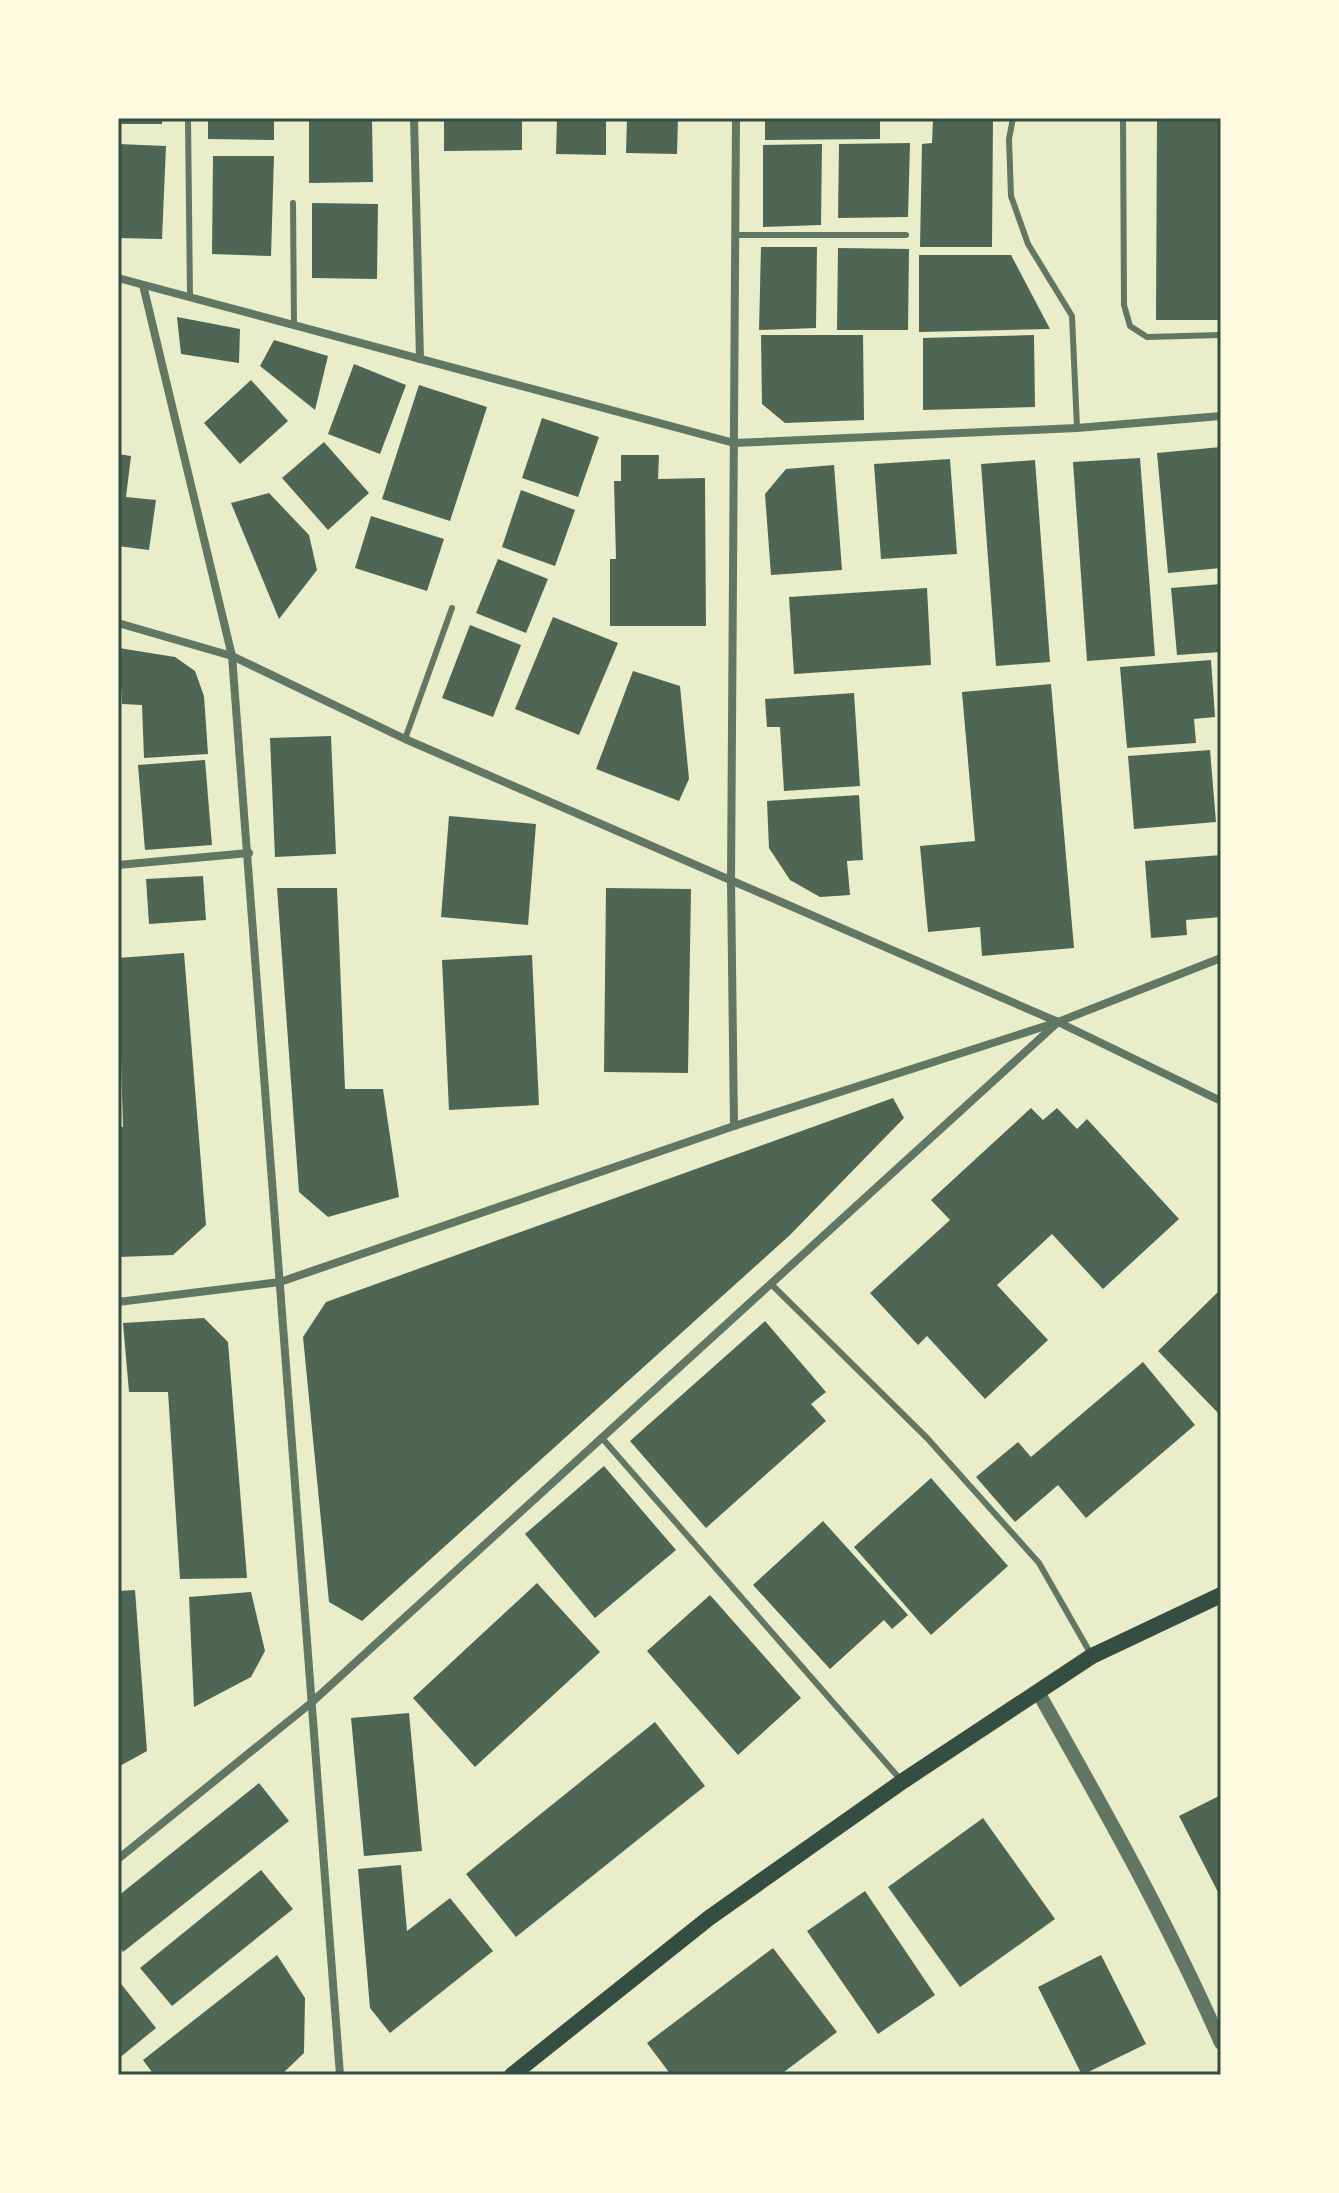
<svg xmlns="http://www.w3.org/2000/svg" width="1339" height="2193" viewBox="0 0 1339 2193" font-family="'Asap Condensed',sans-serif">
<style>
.building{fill:#4f6655}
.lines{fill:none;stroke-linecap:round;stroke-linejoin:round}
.service{stroke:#617663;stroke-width:6}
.minor{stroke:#617663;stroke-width:8}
.tertiary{stroke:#617663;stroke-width:14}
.secondary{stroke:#344e41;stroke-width:16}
.neatline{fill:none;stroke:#344e41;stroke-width:3}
</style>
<rect width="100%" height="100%" fill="#e9edc9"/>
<g class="building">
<rect x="118" y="118" width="44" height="6"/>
<path d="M208 118H274V140L208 139Z"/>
<path d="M309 118H372L373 182 309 183Z"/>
<path d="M444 118H522V150L444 151Z"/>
<path d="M557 118H606V155L556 154Z"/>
<path d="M627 118H678L677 154 626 153Z"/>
<path d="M765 118H880V139L765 140Z"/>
<path d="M933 118H993L992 247H920L922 144 932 143Z"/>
<path d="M1157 118H1221V320H1156Z"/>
<path d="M910 143 908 217 838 218 839 144Z"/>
<path d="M118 144 166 146 162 239 118 238Z"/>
<path d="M822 144 821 225 763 227V145Z"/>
<path d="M213 156H274L271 256 212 254Z"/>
<path d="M312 203 378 204 377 279 312 278Z"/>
<path d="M761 247H817L816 328 759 330Z"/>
<path d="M838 248 909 249 908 330H837Z"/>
<path d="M919 255H1011L1050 329 919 332Z"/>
<path d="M177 317 240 329 239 363 181 354Z"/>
<path d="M761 335H863L864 420 785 423 762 404Z"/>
<path d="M1034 335 1035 407 923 410V338Z"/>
<path d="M274 340 328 356 315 410 260 366Z"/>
<path d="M354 364 406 385 380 454 328 434Z"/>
<path d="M251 380 288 421 240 464 204 423Z"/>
<path d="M419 385 487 407 450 521 382 499Z"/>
<path d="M542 418 599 437 578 497 522 478Z"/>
<path d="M324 442 369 493 328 530 282 478Z"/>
<path d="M1221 447V568L1168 573 1157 453Z"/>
<path d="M118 454 131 456 126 497 156 500 149 550 118 546Z"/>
<path d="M621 455H659L658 479 705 478 706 626H610V559H616L614 481H621Z"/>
<path d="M1140 458 1155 656 1087 661 1073 462Z"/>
<path d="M950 459 957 554 881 559 874 464Z"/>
<path d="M1035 460 1050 662 996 666 981 464Z"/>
<path d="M834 465 842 570 771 575 765 494 786 469Z"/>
<path d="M521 490 575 510 555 566 502 547Z"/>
<path d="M269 493 309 535 317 570 279 619 231 503Z"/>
<path d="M371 516 444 539 427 591 355 568Z"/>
<path d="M498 559 548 579 526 633 476 613Z"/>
<path d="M1221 584V652L1177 655 1171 588Z"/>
<path d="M927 588 931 665 794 674 789 597Z"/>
<path d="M553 617 618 643 579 735 515 709Z"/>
<path d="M470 625 521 645 493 717 442 698Z"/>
<path d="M119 648 175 657 195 671 204 696 208 754 144 758 142 705 122 704Z"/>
<path d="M1211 660 1215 717 1194 719 1196 743 1127 748 1120 667Z"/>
<path d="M633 671 680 686 689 779 679 801 596 769Z"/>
<path d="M1051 684 1074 948 982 956 980 927 928 932 920 846 975 841 962 692Z"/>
<path d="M854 693 860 786 784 791 780 727H767L765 699Z"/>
<path d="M331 736 336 854 275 857 270 738Z"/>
<path d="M1210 750 1216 822 1134 829 1128 756Z"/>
<path d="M205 760 212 845 145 850 138 765Z"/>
<path d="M859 795 863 860 847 861 850 895 820 897 790 880 769 848 767 801Z"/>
<path d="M449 816 536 824 528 925 441 917Z"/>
<path d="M1221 855V917L1186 920 1187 935 1151 938 1145 861Z"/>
<path d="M203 876 206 920 149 924 146 879Z"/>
<path d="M277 888H337L345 1089H383L399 1197 328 1217 299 1192Z"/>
<path d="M606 888 691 889 688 1073 604 1072Z"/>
<path d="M184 953 206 1225 173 1255 118 1257V1127H123L118 958Z"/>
<path d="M532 955 539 1105 449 1110 442 960Z"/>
<path d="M893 1098 904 1118 790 1235 362 1621 329 1602 303 1337 326 1302Z"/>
<path d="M1031 1108 1043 1120 1057 1108 1077 1129 1087 1119 1179 1219 1103 1289 1052 1234 997 1285 1048 1340 985 1399 927 1336 918 1345 870 1293 950 1220 931 1200Z"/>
<path d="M1221 1289V1416L1158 1351Z"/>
<path d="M204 1318 228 1342 247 1578 180 1579 168 1392H129L123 1323Z"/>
<path d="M765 1321 826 1392 811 1404 826 1421 706 1528 630 1441Z"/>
<path d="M1143 1362 1195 1425 1086 1518 1058 1485 1015 1522 976 1477 1018 1442 1031 1457Z"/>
<path d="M604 1466 676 1550 595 1618 525 1534Z"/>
<path d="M931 1478 1008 1566 931 1635 854 1547Z"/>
<path d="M823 1521 908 1615 892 1629 884 1620 830 1669 753 1585Z"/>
<path d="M537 1583 600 1652 475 1767 413 1698Z"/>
<path d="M135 1590 147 1751 118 1767V1591Z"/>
<path d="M251 1592 265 1651 251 1677 194 1707 189 1597Z"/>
<path d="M710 1595 801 1698 738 1755 647 1651Z"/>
<path d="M409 1713 422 1851 364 1856 351 1718Z"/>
<path d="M655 1722 705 1786 516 1937 466 1874Z"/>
<path d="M259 1783 289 1821 123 1952 118 1945V1896Z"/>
<path d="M1221 1795V1898L1179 1816Z"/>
<path d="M983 1818 1055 1919 960 1987 888 1887Z"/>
<path d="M401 1865 407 1931 450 1898 493 1951 390 2033 370 2008 358 1869Z"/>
<path d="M261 1870 293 1909 172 2006 140 1968Z"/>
<path d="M865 1891 935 1995 878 2034 807 1931Z"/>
<path d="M773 1948 837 2032 780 2075H671L647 2043Z"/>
<path d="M277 1955 305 1998 304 2053 281 2075H154L143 2060Z"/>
<path d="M1101 1955 1146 2044 1082 2075 1038 1987Z"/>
<path d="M118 1980 156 2028 118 2059Z"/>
</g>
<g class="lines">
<g class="service">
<path d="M188 118 190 297"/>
<path d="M1013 118 1009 139 1011 196 1028 244 1072 316 1077 428"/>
<path d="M1123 118 1124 305 1130 326 1147 337 1221 335"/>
<path d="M293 203 294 326"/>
<path d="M735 235H906"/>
<path d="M405 739 452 608"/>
<path d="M771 1284 927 1438 1039 1563 1092 1656"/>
<path d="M602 1438 900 1779"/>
</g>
<g class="minor">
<path d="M414 118 420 359"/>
<path d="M118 278 734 443 1077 428 1221 416"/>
<path d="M143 285 232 656 340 2075"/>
<path d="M118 623 232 656 405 739 1058 1022 1221 1101"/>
<path d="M118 865 249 853"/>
<path d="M734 1126 731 881 736 118"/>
<path d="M118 1302 280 1282 734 1126 1058 1022 1221 958"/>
<path d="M118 1859 311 1703 1058 1022"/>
</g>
<path class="tertiary" d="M1038 1692C1103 1807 1168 1922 1221 2043"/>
<path class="secondary" d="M512 2075 709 1918 903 1781 1092 1656 1221 1595"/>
</g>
<rect width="1339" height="2193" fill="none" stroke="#fefae0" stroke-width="240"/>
<rect x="120" y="120" width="1099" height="1953" class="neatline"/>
</svg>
